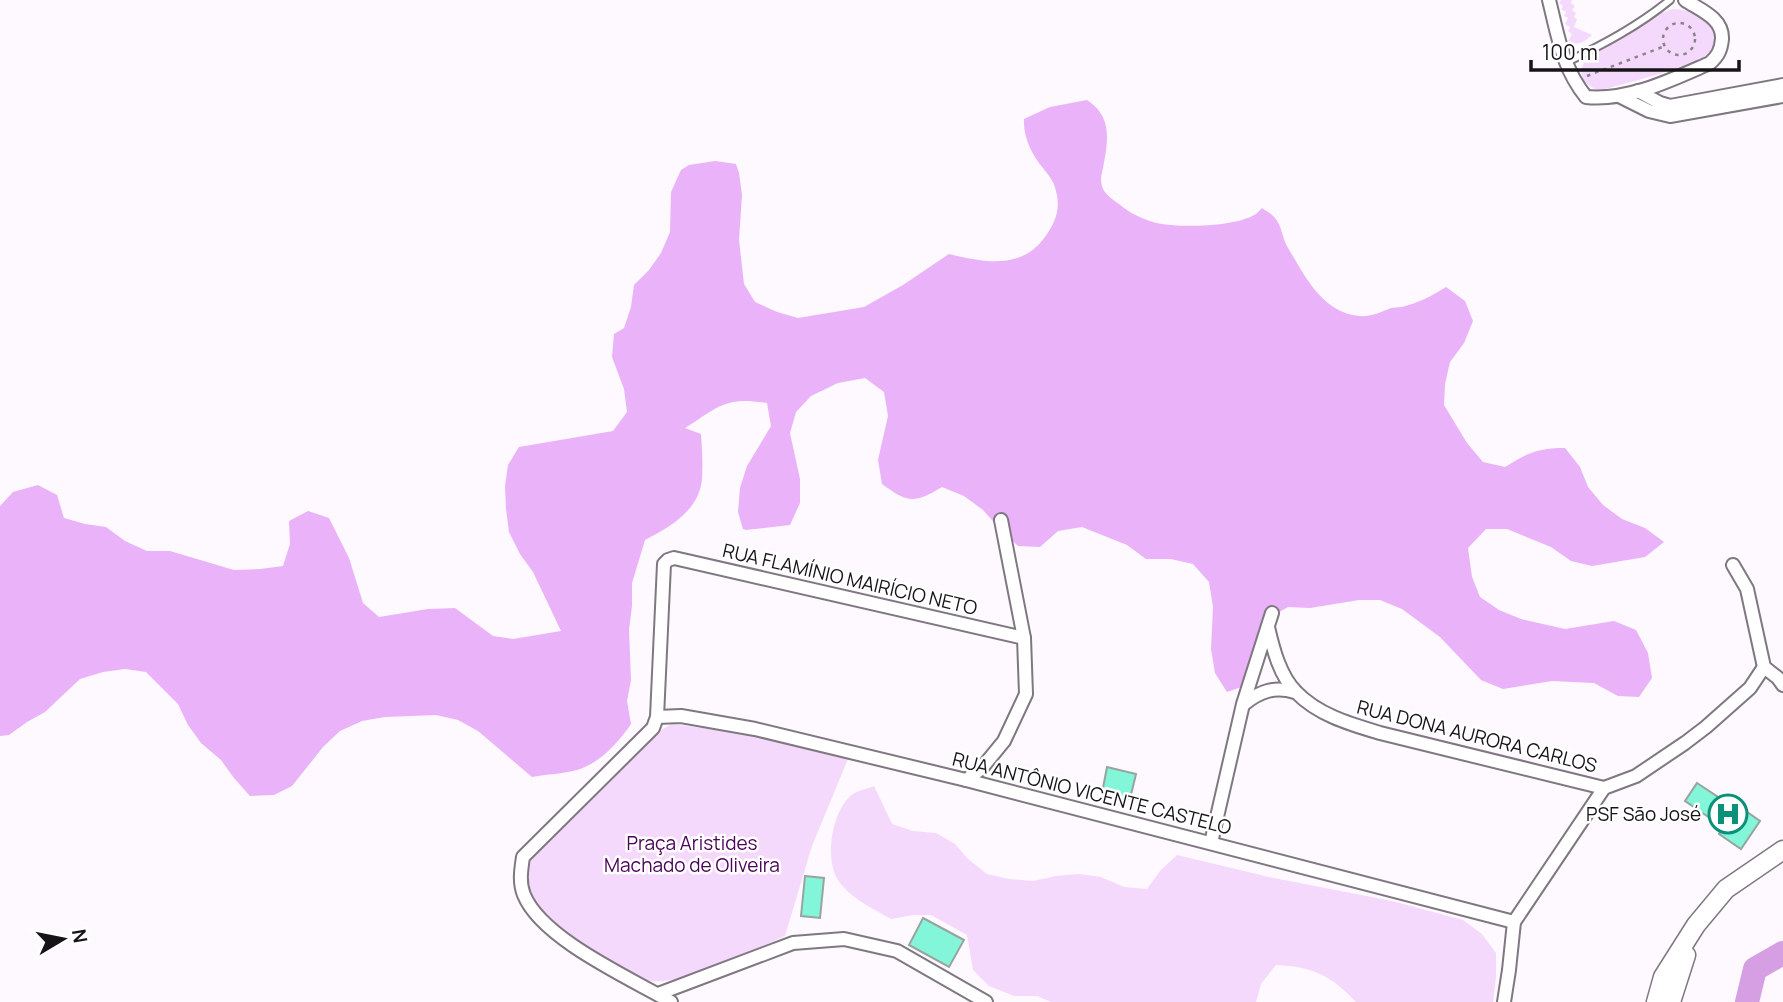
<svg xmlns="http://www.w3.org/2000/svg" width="1783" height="1002" viewBox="0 0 1783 1002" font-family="Manrope,sans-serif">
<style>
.green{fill:#f5d9fc}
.forest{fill:#eab2f8}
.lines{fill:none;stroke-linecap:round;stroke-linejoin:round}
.river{stroke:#d69fe4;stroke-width:24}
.building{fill:#83f6d9;stroke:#97a4a0;stroke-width:2}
.lane-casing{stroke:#7f7881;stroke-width:10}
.street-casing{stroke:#7f7881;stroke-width:16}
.secondary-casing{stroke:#7f7881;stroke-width:21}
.path{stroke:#888589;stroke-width:2.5;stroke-dasharray:3.5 5;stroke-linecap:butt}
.lane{stroke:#fff;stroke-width:6}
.street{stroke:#fff;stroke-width:12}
.secondary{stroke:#fff;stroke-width:18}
.labels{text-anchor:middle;stroke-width:5;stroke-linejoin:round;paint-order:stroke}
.street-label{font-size:19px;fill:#161417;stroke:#fff}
.poi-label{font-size:19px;fill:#161417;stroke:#fff;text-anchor:end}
.park-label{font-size:19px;fill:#4b025a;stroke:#fff}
</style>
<rect width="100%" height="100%" fill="#fdf9fe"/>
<g class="green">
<path d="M1561 0H1572L1571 3 1575 6 1572 10 1576 13 1574 17 1577 19 1574 27 1592 35C1584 42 1578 46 1568 42L1572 34 1568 31 1570 27 1565 24 1568 18 1564 16 1566 12 1561 9 1563 6 1559 3Z"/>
<path d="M1673 9C1692 9 1709 21 1719 36 1717 40 1715 48 1712 51 1701 65 1619 85 1598 91L1584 82 1581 70 1585 60 1662 13Z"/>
<path d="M672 724 753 735 848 759 812 846 785 936C752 950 678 989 644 980 612 961 542 926 530 890 527 878 529 868 531 857L659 731Z"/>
<path d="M874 786 892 824 913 831 936 833 955 844 968 859 987 874 1009 879 1033 881 1056 876 1079 874 1101 877 1124 887 1147 889 1160 871 1177 855 1269 877 1392 901 1463 920 1482 934 1496 953V977L1493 1002H1356C1330 975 1314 967 1276 965L1261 984 1256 1002H1051L1037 996H1014L989 986 973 970 967 935 931 915H913L891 919C872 908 850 898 838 880 824 858 832 809 853 794 859 790 868 789 874 786Z"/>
</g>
<path class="forest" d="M1087 100C1113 117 1108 141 1103 168 1101 175 1100 182 1103 189 1106 195 1113 200 1119 204 1129 213 1144 220 1157 223 1179 228 1234 227 1254 215 1257 214 1259 211 1262 208 1266 211 1272 214 1275 218 1282 226 1282 238 1288 248 1305 276 1322 313 1360 316 1371 317 1381 312 1391 308 1391 308 1401 307 1402 307 1418 303 1432 296 1446 287L1465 301 1473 321 1464 343 1450 362 1445 384 1444 405 1467 443 1483 462 1505 467C1528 453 1537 448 1565 448L1580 467 1588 487 1603 505 1622 519 1645 528 1664 542 1645 557 1592 566 1571 561 1551 547 1507 529H1486L1468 548 1472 577 1480 597 1499 610 1521 619 1565 629 1614 621 1636 630 1648 653 1652 678 1639 697 1618 696 1594 683 1552 681 1503 689 1481 680 1440 637 1402 609 1380 600H1359L1310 608 1288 607 1269 618 1247 685 1227 692 1215 673 1211 649 1213 607 1209 582 1193 564 1171 559H1146L1127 545 1082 527 1058 531 1040 547 1018 546 999 528 983 510 964 496 942 487C914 504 908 503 882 484L878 460 888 416 884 392 865 378 838 383 811 396 796 412 790 433 800 479V503L790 525 746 530 743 529 738 512 740 488 747 466 771 426 767 403C725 396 718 407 685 428L701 434C702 448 703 464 702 478 700 510 670 527 645 540L632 583V606L629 630 631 680 627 701 631 724C618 743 600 763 577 770 563 774 547 774 532 777L478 731 458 720 436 715 385 717 362 721 340 731 323 747 292 786 274 795 250 796 234 778 221 760 201 743 188 725 178 704 146 672 125 669 103 672 80 679 45 712 27 722 9 735 0 736V506L13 492 38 485 57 495 64 518 85 524 106 527 125 541 147 551H170L234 570 260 569 283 566 290 544 289 521 308 511 329 518 349 558 363 603 379 617 428 609 455 608 493 636 513 639 561 631 533 572 520 554 509 532 506 509 505 486 508 465 519 447 613 431 627 412 624 389 612 357 614 334 624 328 631 307 634 285 649 270 661 253 670 232 671 192 681 170 689 165 715 161 736 164 739 173 742 195 739 240 744 284 755 302 777 312 798 318 864 307 903 285 949 254C987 263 1025 271 1049 231 1057 218 1060 207 1056 191 1054 181 1049 176 1043 168 1032 155 1023 137 1024 119L1050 107Z"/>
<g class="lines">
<path class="river" d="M1747 1002 1755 969 1783 953"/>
</g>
<g class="building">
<path d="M1107 767 1136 774 1130 799 1102 793Z"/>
<path d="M1697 783 1735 808 1737 805 1760 821 1741 849 1719 834 1723 827 1685 801Z"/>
<path d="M805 876 824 878 820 918 801 916Z"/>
<path d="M923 918 964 940 949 967 909 945Z"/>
</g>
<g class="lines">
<defs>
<path id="lane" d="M1567 62C1604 44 1638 26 1670 0"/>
<g id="street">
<path d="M1549 0C1558 36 1562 67 1586 97 1629 101 1671 80 1710 63 1718 56 1721 50 1722 39 1723 18 1700 10 1685 0"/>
<path d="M1638 91 1660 103 1670 106 1783 85"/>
<path d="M1619 96 1649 111 1670 116 1783 96"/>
<path d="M1733 565 1747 589 1764 667 1778 678 1783 685"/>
<path d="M1268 627C1273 649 1280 676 1296 692 1318 715 1350 724 1380 733L1604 788"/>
<path d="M1244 704C1260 691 1275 686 1295 692"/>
<path d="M657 717 681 716 755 729 966 780 1514 922"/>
<path d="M966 780 981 769 1004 741 1026 694 1024 638 1001 520"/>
<path d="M1211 843 1243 704 1272 613"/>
<path d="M658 994 793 943 844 939 897 951 986 1002"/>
<path d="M671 1002C630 978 542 939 524 895 519 883 521 870 523 857L653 728 657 717 664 564 668 560 674 558 1024 638"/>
<path d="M1504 1002 1509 970 1514 922 1604 788 1636 776 1685 743 1706 727 1750 688 1764 667"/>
</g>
<g id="secondary">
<path d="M1656 1002 1663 977 1696 925 1726 889 1783 850"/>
<path d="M1671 1002 1686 955"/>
</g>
</defs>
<use href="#lane" class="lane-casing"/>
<use href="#street" class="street-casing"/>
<use href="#secondary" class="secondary-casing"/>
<g class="path">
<circle cx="1679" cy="39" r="16"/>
<path d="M1587 76 1665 46"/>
</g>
<use href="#lane" class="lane"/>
<use href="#street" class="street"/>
<use href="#secondary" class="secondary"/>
</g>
<defs>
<symbol id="hospital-ring" viewBox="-11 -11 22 22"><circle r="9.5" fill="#fff" stroke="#0b9079" stroke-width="1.5"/><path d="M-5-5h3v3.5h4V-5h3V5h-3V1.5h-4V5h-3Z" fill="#0b9079"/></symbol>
</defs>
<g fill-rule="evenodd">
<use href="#hospital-ring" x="1706" y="792" width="44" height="44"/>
</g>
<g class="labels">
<g class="street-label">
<text transform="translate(850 579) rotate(13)" y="7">RUA FLAMÍNIO MAIRÍCIO NETO</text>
<text transform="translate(1477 736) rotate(14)" y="7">RUA DONA AURORA CARLOS</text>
<text transform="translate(1092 793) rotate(14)" y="7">RUA ANTÔNIO VICENTE CASTELO</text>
</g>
<g class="poi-label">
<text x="1701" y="821">PSF São José</text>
</g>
<g class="park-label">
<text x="692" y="850">Praça Aristides<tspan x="692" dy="22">Machado de Oliveira</tspan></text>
</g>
</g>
<g transform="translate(63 939) rotate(80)" stroke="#ffffff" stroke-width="5" paint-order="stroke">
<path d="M0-5L12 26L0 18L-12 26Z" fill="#161417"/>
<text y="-10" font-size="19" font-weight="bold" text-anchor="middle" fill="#161417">N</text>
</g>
<path d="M1531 60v10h208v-10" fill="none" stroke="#161417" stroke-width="3.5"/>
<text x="1542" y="60" font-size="21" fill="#161417" stroke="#ffffff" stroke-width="5" paint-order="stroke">100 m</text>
</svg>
